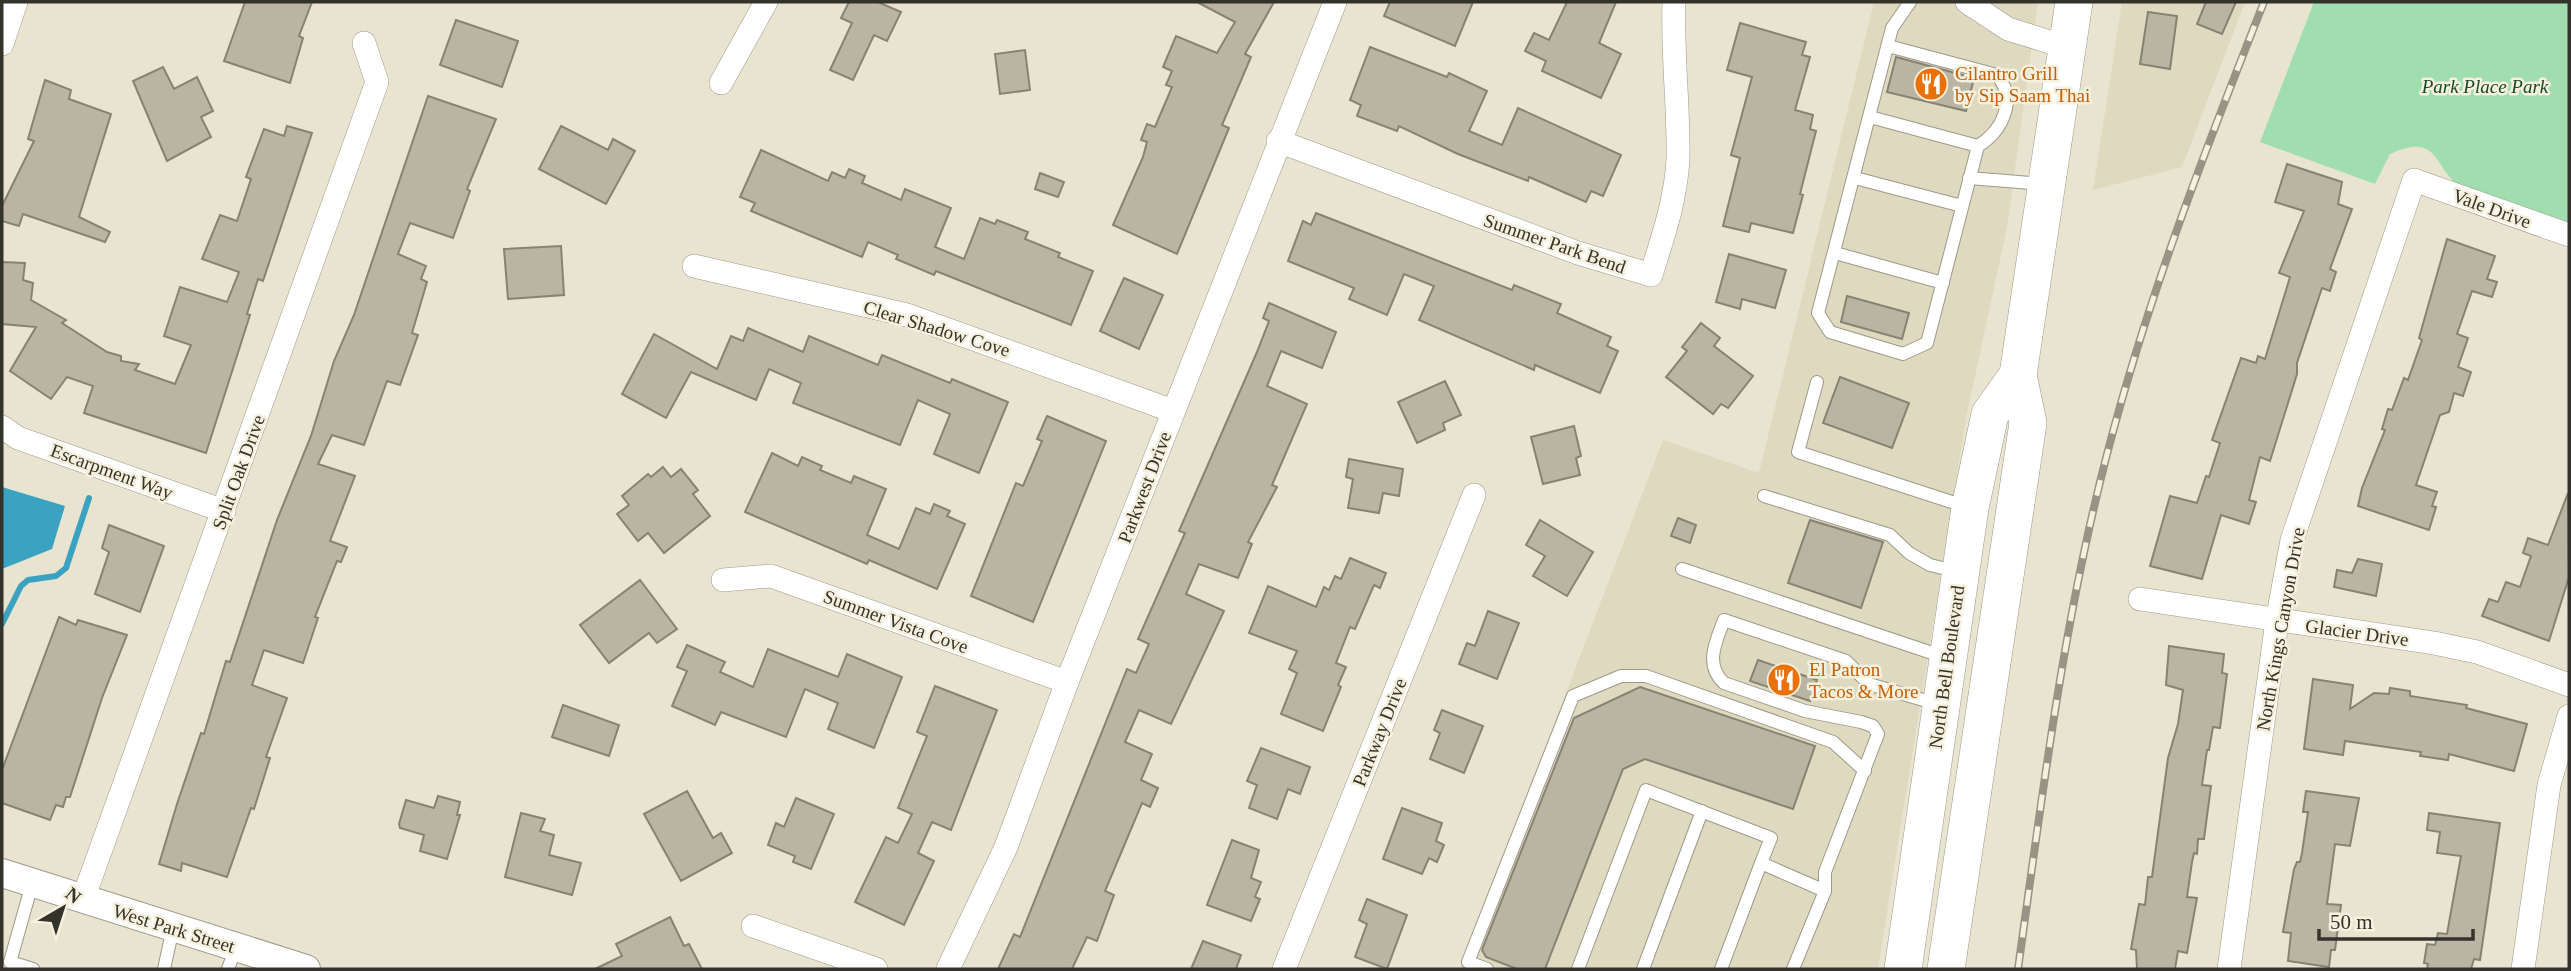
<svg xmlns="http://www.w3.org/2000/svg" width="2571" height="971" viewBox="0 0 2571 971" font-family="'Times New Roman',serif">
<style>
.built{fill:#dfd9bf}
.green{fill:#a1deaf}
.water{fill:#3ba3c1}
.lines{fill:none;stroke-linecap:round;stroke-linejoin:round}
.stream{stroke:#3ba3c1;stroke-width:6}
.building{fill:#b9b5a2;stroke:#878372;stroke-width:2}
.service-casing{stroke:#9d9988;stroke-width:14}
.minor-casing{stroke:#9d9988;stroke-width:24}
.tertiary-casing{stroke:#9d9988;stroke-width:30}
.primary-casing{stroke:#9d9988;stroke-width:38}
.service{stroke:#fff;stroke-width:12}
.minor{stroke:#fff;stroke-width:23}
.tertiary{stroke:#fff;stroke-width:28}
.primary{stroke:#fff;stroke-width:37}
.rail-casing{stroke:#979485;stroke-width:8}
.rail{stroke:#f5f1de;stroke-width:5;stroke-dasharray:16;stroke-linecap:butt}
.labels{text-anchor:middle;stroke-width:5;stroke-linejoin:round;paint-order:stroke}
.food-label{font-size:19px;fill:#c56008;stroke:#f5f1de;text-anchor:start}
.park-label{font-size:19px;font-style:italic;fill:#164927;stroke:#f5f1de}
.street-label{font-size:19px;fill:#34332b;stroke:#f5f1de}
</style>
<rect width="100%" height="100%" fill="#e8e4d0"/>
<g class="built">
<path d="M1874 2H2038L2007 227 1966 418 1878 969H1460L1663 440 1759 473Z"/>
<path d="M2122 2H2245L2182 167 2093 190Z"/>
</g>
<path class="green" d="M2314 2H2569V224L2459 186C2434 168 2439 131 2390 154L2375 184 2260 142Z"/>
<path class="water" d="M2 487 65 506 52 549 2 569Z"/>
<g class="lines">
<path class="stream" d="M2 624 21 586 28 580 56 576 66 568 89 498"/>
</g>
<g class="building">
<path d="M245 2H312L299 36 303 38 290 83 224 61Z"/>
<path d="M849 2H878L901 12 887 41 874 35 853 80 830 70 852 23 841 18Z"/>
<path d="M1197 2H1274L1245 54 1251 57 1222 125 1229 128 1177 254 1113 225 1143 157 1147 142 1141 140 1147 124 1155 127 1172 87 1166 85 1172 71 1163 67 1176 36 1217 53 1235 22Z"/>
<path d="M1390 2H1473L1455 46 1384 16Z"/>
<path d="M1567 2H1616L1599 43 1621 54 1601 98 1542 71 1546 61 1525 51 1534 33 1549 40Z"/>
<path d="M2206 2H2236L2222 34 2197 24Z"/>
<path d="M2148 12 2177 16 2170 69 2140 64Z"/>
<path d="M456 20 518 41 502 87 440 65Z"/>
<path d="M1740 23 1806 42 1802 55 1810 57 1795 110 1813 115 1810 129 1816 131 1800 194 1803 195 1793 233 1751 223 1749 232 1723 226 1740 158 1731 155 1752 77 1727 70Z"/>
<path d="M1370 47 1447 77 1449 73 1487 91 1469 131 1502 145 1518 108 1621 155 1603 196 1591 191 1586 202 1529 177 1528 181 1458 154 1399 126 1397 131 1357 116 1361 105 1350 100Z"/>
<path d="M1025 50 1030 90 1000 94 995 54Z"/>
<path d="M1896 57 1974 78 1966 111 1887 92Z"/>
<path d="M163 67 174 89 197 77 213 111 201 117 211 137 167 161 133 81Z"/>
<path d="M45 80 71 90 69 99 111 114 79 217 110 232 105 242 23 214 19 226 2 221V206L34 141 28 139Z"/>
<path d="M428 96 496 119 467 189 470 191 453 238 410 223 398 254 426 266 421 279 427 282 412 333 418 335 400 385 387 381 364 445 332 435 318 464 355 476 330 541 347 547 341 562 337 561 315 617 318 618 303 663 264 650 252 685 287 698 266 757 270 758 254 809 251 808 227 877 182 863 181 871 159 864 177 804 201 733 204 734 226 661 230 662 277 520 311 436 334 361 354 315Z"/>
<path d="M287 126 312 133 263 281 258 279 247 314 250 315 206 453 84 413 93 386 67 377 51 399 10 371 36 327 2 324V262L25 263 23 280 33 283 31 300 66 320 62 323 107 352 121 356V361L139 364 135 370 175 384 191 345 164 336 180 287 227 302 239 272 202 259 220 215 237 221 251 179 246 177 264 129 284 136Z"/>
<path d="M561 126 608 150 613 139 635 151 606 204 539 169Z"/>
<path d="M761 150 828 181 832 172 845 178 849 169 865 176 862 183 901 200 905 189 951 208 935 247 964 259 980 218 995 224 997 220 1028 232 1025 239 1060 253 1058 257 1093 271 1071 325 936 271 934 275 896 259 898 255 868 242 862 257 751 211 755 203 740 197Z"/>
<path d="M2287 164 2342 182 2338 204 2352 209 2330 269 2336 272 2330 291 2322 288 2297 363V374L2270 461 2260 457 2249 500 2256 502 2249 524 2221 515 2202 579 2150 566 2170 496 2197 503 2206 476 2209 477 2220 443 2212 440 2241 358 2256 363 2258 356 2265 359 2290 277 2279 273 2304 211 2275 202Z"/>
<path d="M1040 173 1064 182 1058 197 1035 189Z"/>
<path d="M1316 213 1512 290 1514 285 1561 304 1557 313 1611 337 1607 346 1618 351 1600 393 1535 365 1534 370 1419 320 1434 286 1404 274 1387 315 1349 299 1354 288 1288 261 1303 221 1311 225Z"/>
<path d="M2447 239 2495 256 2487 279 2497 282 2492 297 2472 291 2457 334 2468 338 2458 367 2471 372 2463 396 2454 393 2449 412 2440 415 2416 485 2437 492 2432 506 2436 507 2429 530 2358 506 2362 488 2385 430 2382 429 2388 409 2392 410 2404 378 2408 380 2422 340 2419 338Z"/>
<path d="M561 246 564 295 508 299 504 249Z"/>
<path d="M1729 254 1786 270 1775 308 1742 299 1740 309 1716 302Z"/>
<path d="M1124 278 1163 295 1139 349 1100 331Z"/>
<path d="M1847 296 1909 313 1902 339 1841 322Z"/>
<path d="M1269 303 1336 332 1322 368 1281 351 1267 386 1307 404 1272 485 1277 487 1248 542 1252 544 1238 578 1199 564 1186 594 1224 611 1171 724 1139 710 1125 742 1152 754 1141 780 1158 788 1150 807 1142 803 1105 891 1114 895 1097 941 1087 937 1072 969H998L1014 934 1020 937 1127 669 1136 673 1149 644 1138 639 1185 533 1179 531 1257 352 1269 321 1263 318Z"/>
<path d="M1701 323 1720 338 1714 346 1753 376 1728 408 1721 404 1713 414 1666 377 1687 351 1682 347Z"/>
<path d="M748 328 803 352 809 336 878 365 882 355 950 383 952 379 1008 402 979 473 934 454 950 414 918 400 900 445 793 403 801 383 769 369 756 400 691 372 666 418 622 394 654 334 717 369 731 336 743 341Z"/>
<path d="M1840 377 1909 403 1892 448 1823 423Z"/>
<path d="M1445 381 1461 415 1443 423 1445 430 1417 443 1398 402Z"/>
<path d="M1047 416 1106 441 1033 622 971 596 1016 483 1023 486 1042 441 1037 439Z"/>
<path d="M1574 426 1581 456 1576 458 1580 475 1543 484 1531 437Z"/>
<path d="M772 453 798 466 802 457 822 466 820 470 851 483 854 476 886 489 867 535 899 549 916 508 930 514 934 504 950 511 947 516 965 524 937 589 869 560 867 564 745 512Z"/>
<path d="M1349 459 1403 469 1399 496 1383 493 1379 513 1348 508 1353 479 1346 477Z"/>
<path d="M663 467 671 477 681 469 698 490 693 494 710 516 664 553 648 533 638 541 617 514 629 505 622 496 648 474 651 477Z"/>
<path d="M2568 493 2569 577 2549 641 2482 616 2489 599 2498 602 2506 582 2520 587 2531 556 2523 553 2528 538 2548 545Z"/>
<path d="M1678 518 1696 525 1690 543 1671 536Z"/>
<path d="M1540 520 1593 552 1567 596 1533 576 1545 556 1526 545Z"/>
<path d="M1810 520 1883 542 1861 608 1788 583Z"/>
<path d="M109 525 164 546 140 612 95 594 109 552 102 548Z"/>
<path d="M1350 558 1386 573 1380 588 1374 585 1355 629 1350 627 1336 663 1346 667 1338 685 1341 687 1323 731 1281 714 1297 673 1289 669 1297 651 1249 633 1268 586 1316 607 1324 587 1329 590 1335 576 1341 579Z"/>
<path d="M2358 559 2382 564 2376 596 2334 587 2337 570 2352 573Z"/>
<path d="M640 580 677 629 657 643 649 633 609 663 580 625Z"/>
<path d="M1488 611 1519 623 1497 679 1459 664 1467 643 1475 646Z"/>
<path d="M59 617 76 625 78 620 127 635 102 698 70 797H66L63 807 56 805 50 820 2 803V770Z"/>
<path d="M687 645 725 662 720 672 753 687 768 649 838 677 847 654 902 677 874 748 828 729 838 703 805 689 786 737 721 712 715 725 672 706 687 671 677 667Z"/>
<path d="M2169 646 2224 654 2222 673 2227 674 2220 728 2213 727 2209 750H2207L2202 785 2211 786 2204 839H2198L2197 854 2194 853 2192 862 2187 897 2197 898 2187 953 2178 951 2175 969H2137L2136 950 2131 949 2139 904 2145 905 2148 877H2152L2168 758 2178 724 2183 690 2166 685Z"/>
<path d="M1758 660 1817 680 1810 701 1750 681Z"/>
<path d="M2313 679 2353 685 2350 709 2374 693 2389 694 2390 688 2410 691V696L2467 705 2466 708 2527 724 2514 771 2449 754 2448 760 2420 756 2421 752 2345 741 2343 755 2304 749Z"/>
<path d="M935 686 997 710 951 830 932 822 918 853 934 861 904 925 855 902 886 837 898 843 912 814 898 808 927 736 917 732Z"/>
<path d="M1640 687 1815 746 1793 809 1645 759 1623 769 1545 969H1517L1486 957 1482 950 1574 718Z"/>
<path d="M563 705 619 725 609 756 552 737Z"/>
<path d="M1442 710 1483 726 1464 773 1430 759 1440 733 1434 730Z"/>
<path d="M1261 748 1310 767 1300 794 1288 789 1277 819 1249 808 1257 785 1247 781Z"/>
<path d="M687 791 713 838 721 833 732 853 681 881 644 814Z"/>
<path d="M2306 791 2359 798 2350 846 2335 844 2327 904 2341 905 2335 950H2331L2329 967 2288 961 2291 933 2283 932 2294 869 2297 862H2300L2302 853 2308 812H2303Z"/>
<path d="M438 796 460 802 457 815H460L447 859 420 851 424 835 400 828 399 824 406 800 434 808Z"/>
<path d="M796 798 834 814 811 869 793 862 795 856 768 845 776 823 784 827Z"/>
<path d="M1402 808 1442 823 1436 841 1444 845 1437 862 1429 858 1422 874 1383 859Z"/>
<path d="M521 813 545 819 540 831 554 835 549 855 581 863 572 895 505 877Z"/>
<path d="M2429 813 2500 823 2480 960 2474 959 2471 969H2427L2428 964 2424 963 2427 944 2435 945 2438 933 2447 934 2461 856 2437 853 2440 832 2427 830Z"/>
<path d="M1232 840 1259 850 1251 878 1261 882 1255 897 1260 899 1251 921 1207 905Z"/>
<path d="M1367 899 1407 915 1387 969 1355 957 1367 924 1359 920Z"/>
<path d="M670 917 684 946 689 944 702 969H595L622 956 616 944Z"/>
<path d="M1203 941 1241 955 1236 969H1191Z"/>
</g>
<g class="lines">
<defs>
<g id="service">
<path d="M1888 46 1997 75C2018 100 2002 131 1978 146L1927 343 1903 354 1830 332 1818 313 1892 28 1910 2"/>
<path d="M1870 117 1978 146"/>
<path d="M1855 178 1962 206"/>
<path d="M1969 178 2042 184"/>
<path d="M1835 253 1943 283"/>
<path d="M1817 382 1798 452 1967 507"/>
<path d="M1764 496 1890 535 1909 553 1930 565 1959 572"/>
<path d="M1682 569 1944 657"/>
<path d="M32 884 10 962 33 969"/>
<path d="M164 969 173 928"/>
<path d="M228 969 236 947"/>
<path d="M1487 969 1468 962 1573 696 1621 676H1646L1833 742 1865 771"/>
<path d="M1578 969 1646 790 1771 838 1761 863"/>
<path d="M1643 969 1702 811"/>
<path d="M1721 969 1761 863 1825 891"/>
<path d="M1793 969 1825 891V872L1878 734 1873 726 1861 722 1805 711 1724 683C1704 665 1716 641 1724 620L1846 661 1869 684 1937 704"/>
</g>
<g id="minor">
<path d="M1967 2 2008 29 2066 47"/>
<path d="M2 44 16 2"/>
<path d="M721 83 766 2"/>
<path d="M1278 141 1578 253 1651 275C1663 237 1676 199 1678 159 1679 107 1672 54 1674 2"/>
<path d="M694 266 907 315 1173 411"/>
<path d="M2 427 18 438 224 511"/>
<path d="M723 580 771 576 1067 682"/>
<path d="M2140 599 2434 643 2477 652 2569 685"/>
<path d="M83 899 377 82 364 43"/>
<path d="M753 926 876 969"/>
<path d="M948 969 1006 847 1067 682 1335 2"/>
<path d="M1284 969 1474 495"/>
<path d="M2229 969 2277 621 2292 540 2414 180 2569 235"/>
<path d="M2523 969 2549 785 2569 716"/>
</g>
<path id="tertiary" d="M2 873 306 969"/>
<g id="primary">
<path d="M1903 969 1970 508 1990 414 2018 375"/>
<path d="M1946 969 2028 423 2018 375 2074 2"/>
</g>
</defs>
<use href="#service" class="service-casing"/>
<use href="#minor" class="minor-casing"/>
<use href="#tertiary" class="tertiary-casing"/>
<use href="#primary" class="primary-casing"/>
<use href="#service" class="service"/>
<use href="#minor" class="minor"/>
<use href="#tertiary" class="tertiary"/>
<use href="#primary" class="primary"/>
<defs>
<path id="rail" d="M2018 969C2041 805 2061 640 2101 478 2141 315 2202 158 2264 2"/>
</defs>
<use href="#rail" class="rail-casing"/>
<use href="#rail" class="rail"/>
</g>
<defs>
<symbol id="restaurant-disc" viewBox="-11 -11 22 22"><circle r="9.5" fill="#e8710a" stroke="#f5f1de"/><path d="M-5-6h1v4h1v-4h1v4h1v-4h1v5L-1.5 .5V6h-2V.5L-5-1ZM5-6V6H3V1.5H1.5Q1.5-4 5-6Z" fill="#fff"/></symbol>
</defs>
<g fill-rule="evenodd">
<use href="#restaurant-disc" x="1912" y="65" width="38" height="38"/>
<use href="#restaurant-disc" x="1765" y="661" width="38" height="38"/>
</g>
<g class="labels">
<g class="food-label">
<text x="1955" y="80">Cilantro Grill<tspan x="1955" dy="22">by Sip Saam Thai</tspan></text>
<text x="1809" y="676">El Patron<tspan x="1809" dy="22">Tacos &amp; More</tspan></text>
</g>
<g class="park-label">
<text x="2485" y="93">Park Place Park</text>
</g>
<g class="street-label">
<text transform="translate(2492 208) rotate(20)" y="7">Vale Drive</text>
<text transform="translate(1555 243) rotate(19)" y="7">Summer Park Bend</text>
<text transform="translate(937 328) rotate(17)" y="7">Clear Shadow Cove</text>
<text transform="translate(112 471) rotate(20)" y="7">Escarpment Way</text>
<text transform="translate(238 472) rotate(-70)" y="7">Split Oak Drive</text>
<text transform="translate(1144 487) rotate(-69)" y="7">Parkwest Drive</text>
<text transform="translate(896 621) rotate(20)" y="7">Summer Vista Cove</text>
<text transform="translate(2280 629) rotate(-80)" y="7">North Kings Canyon Drive</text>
<text transform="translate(2357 632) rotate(8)" y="7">Glacier Drive</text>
<text transform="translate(1946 667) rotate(-82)" y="7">North Bell Boulevard</text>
<text transform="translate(1379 732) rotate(-68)" y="7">Parkway Drive</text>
<text transform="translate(174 928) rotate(17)" y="7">West Park Street</text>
</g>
</g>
<rect width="2571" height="971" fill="none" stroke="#34332b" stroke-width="7"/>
<g transform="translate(63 908) rotate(39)" stroke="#f5f1de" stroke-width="5" paint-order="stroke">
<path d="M0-5L12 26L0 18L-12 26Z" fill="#34332b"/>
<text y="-10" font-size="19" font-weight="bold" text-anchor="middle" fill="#34332b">N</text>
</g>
<path d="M2319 929v10h154v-10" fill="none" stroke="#34332b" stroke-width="3.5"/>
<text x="2330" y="929" font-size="21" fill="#34332b" stroke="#f5f1de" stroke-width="5" paint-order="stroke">50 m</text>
</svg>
